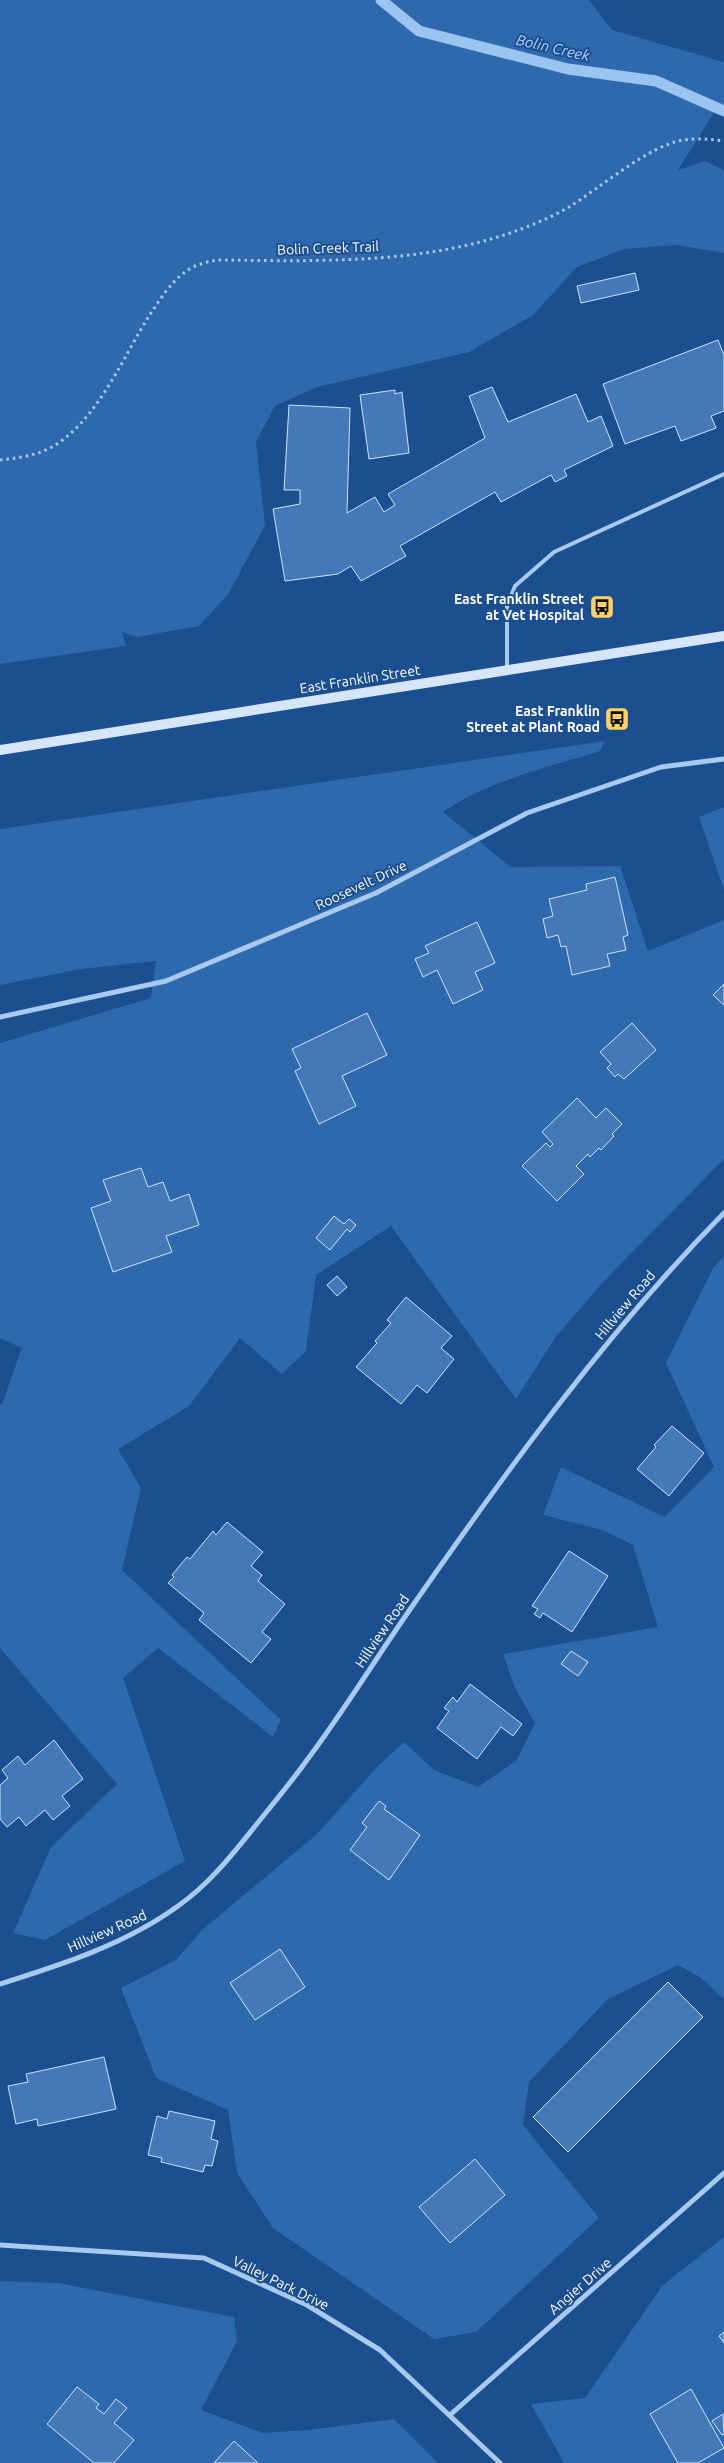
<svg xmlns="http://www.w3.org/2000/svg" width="724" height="2463" viewBox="0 0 724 2463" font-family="Ubuntu,sans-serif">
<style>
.green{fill:#2e69ad}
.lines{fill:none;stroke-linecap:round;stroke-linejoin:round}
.stream{stroke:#9cc4f0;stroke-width:11}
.building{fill:#4478b7;stroke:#cfe3fa}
.path{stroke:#a9c9ee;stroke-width:3;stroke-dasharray:2.5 4;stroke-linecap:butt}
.lane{stroke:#a9c9ee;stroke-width:4}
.street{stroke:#a9c9ee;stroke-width:5}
.secondary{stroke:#d6e6fa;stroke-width:10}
.labels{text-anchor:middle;stroke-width:4;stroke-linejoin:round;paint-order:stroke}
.street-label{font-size:14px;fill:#fff;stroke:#1b4f8f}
.poi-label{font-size:14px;font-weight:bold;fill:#fff;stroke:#1b4f8f;text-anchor:end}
.water-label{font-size:15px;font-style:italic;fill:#b5d3f5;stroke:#1b4f8f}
</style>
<rect width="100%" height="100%" fill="#1b4f8f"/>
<g class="green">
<path d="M0 0H589L612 30 724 62V107L717 108 678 170 705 161 724 170V253L677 245 624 249 577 267 533 315 469 352 317 387 275 406 256 442 265 525 229 593 199 626 137 637 122 632 126 646 0 664Z"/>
<path d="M605 741 600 751C549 767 487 781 443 812L511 867 620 866 648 951 724 920V1159L604 1281 555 1338 516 1399 391 1226 316 1275 306 1351 282 1374 240 1338 189 1406 118 1449 141 1488 122 1570 281 1720 273 1737 158 1648 123 1678 185 1861 45 1940 13 1933 51 1847 117 1784 0 1648V1404H2L22 1348 0 1338V1043L151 998 156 961 81 969 0 985V829Z"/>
<path d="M724 807V890L699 817Z"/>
<path d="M724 1256V1999L700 1977 678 1965 608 1999 529 2082 523 2125 599 2218 476 2332 434 2339 273 2228 237 2173 228 2110 156 2078 121 1988 176 1960 202 1930 316 1835 379 1765 404 1742 434 1770 478 1787 517 1760 535 1723 515 1688 503 1654 658 1627 633 1545 602 1530 543 1515 561 1467 664 1517 714 1467 666 1363 713 1268Z"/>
<path d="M724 2237V2463H564L531 2404 585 2398 663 2285Z"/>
<path d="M0 2281 58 2283 234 2317 237 2341 201 2410 263 2433 308 2430 394 2419 438 2463H0Z"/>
</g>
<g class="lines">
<path class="stream" d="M381 0 419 31 568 69 656 81 724 111"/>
</g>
<g class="building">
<path d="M635 273 639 290 581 303 577 286Z"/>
<path d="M718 340 724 355V411L711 416 716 428 681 441 675 426 625 444 603 384Z"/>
<path d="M492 387 508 422 576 394 588 422 601 416 613 446 564 470 567 476 555 482 551 475 501 502 495 492 400 546 406 556 361 581 351 566 338 574 285 581 273 509 300 504V490H284L289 405 350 408 347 513 375 497 384 512 395 505 388 494 485 438 469 396Z"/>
<path d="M395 390V394L402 392 409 453 369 459 360 395Z"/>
<path d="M615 877 628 935 623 937 626 950 607 954 610 966 572 975 566 946 561 947 558 935 547 938 543 919 553 916 549 899 587 890 586 884Z"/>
<path d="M477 922 495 963 475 972 483 990 453 1004 437 970 423 977 415 959 429 953 425 946Z"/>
<path d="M724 984V1005L713 995Z"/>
<path d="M367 1013 387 1055 342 1076 356 1106 319 1124 295 1071 301 1068 292 1049Z"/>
<path d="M632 1023 656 1050 624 1079 618 1074 615 1077 607 1068 611 1064 600 1052Z"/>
<path d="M577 1098 596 1118 606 1108 622 1124 612 1134 614 1136 601 1150 599 1148 590 1157 588 1154 576 1166 584 1174 557 1201 522 1166 546 1143 550 1147 553 1144 542 1132Z"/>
<path d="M141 1168 148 1187 163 1182 170 1201 189 1194 199 1225 166 1236 172 1252 113 1272 91 1208 111 1201 103 1180Z"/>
<path d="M334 1216 344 1224 349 1219 356 1225 350 1232 347 1229 330 1250 316 1238Z"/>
<path d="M337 1276 347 1287 337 1296 327 1285Z"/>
<path d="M406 1297 452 1336 441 1348 454 1359 427 1393 417 1385 401 1404 356 1367 377 1343 375 1341 391 1323 387 1320Z"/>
<path d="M672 1426 704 1453 669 1496 637 1469 656 1447 654 1445Z"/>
<path d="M227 1522 263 1552 251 1566 262 1575 258 1581 285 1604 262 1632 271 1639 251 1663 199 1620 204 1613 168 1583 174 1577 172 1575 187 1557 190 1559 213 1531 216 1535Z"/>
<path d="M569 1551 608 1576 572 1632 543 1613 540 1618 534 1614 538 1609 532 1606Z"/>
<path d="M571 1651 588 1662 578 1676 561 1664Z"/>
<path d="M470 1684 522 1724 513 1736 501 1727 477 1759 437 1728 449 1711 444 1708 453 1697 457 1702Z"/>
<path d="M54 1740 83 1779 62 1796 70 1806 53 1820 45 1810 26 1826 19 1817 7 1827 0 1819V1785L8 1778 2 1770 18 1756 25 1765Z"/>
<path d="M379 1801 386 1806 384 1809 420 1835 389 1880 350 1850 367 1827 362 1823Z"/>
<path d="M280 1949 305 1987 255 2020 230 1983Z"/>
<path d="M668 1982 703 2017 568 2152 533 2117Z"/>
<path d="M104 2057 116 2109 38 2126 37 2119 16 2124 8 2086 28 2082 26 2074Z"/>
<path d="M169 2111 215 2121 211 2139 218 2141 212 2166 205 2165 203 2172 161 2162 162 2158 148 2155 157 2116 167 2119Z"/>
<path d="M475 2159 505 2195 450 2243 419 2207Z"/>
<path d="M724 2332V2343L719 2336Z"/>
<path d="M77 2387 99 2404 96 2408 104 2414 116 2399 127 2408 114 2423 134 2440 114 2463H94L47 2424Z"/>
<path d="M691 2389 724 2448 698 2463H678L650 2414Z"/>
<path d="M723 2414 724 2434 722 2435 712 2421Z"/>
<path d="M234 2441 258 2463H214Z"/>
</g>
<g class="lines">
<path class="path" d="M0 460C17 458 36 456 52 447 97 421 122 359 149 316 159 301 170 283 185 272 194 265 206 262 217 260 305 261 398 264 484 241 513 233 543 222 569 207 600 188 648 146 683 140 696 138 710 139 724 141"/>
<path class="lane" d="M507 668V606L515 586 554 552 724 474"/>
<g class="street">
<path d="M0 1017 166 981 376 893 527 813 661 767 724 759"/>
<path d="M0 1984C61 1965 126 1944 178 1906 211 1883 235 1851 260 1820 276 1800 292 1781 307 1760 344 1711 376 1658 411 1608 507 1470 606 1333 724 1213"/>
<path d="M0 2245 204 2258 307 2305 380 2350 500 2463"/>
<path d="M450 2415 724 2173"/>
</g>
<path class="secondary" d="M0 750 724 636"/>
</g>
<defs>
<symbol id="bus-square" viewBox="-11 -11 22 22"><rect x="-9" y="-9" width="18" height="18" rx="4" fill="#ffd166" stroke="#1b4f8f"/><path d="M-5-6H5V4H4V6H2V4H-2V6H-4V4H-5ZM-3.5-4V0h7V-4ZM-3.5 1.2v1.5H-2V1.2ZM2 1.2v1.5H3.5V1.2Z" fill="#111"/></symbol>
</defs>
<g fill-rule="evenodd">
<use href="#bus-square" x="588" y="593" width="28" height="28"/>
<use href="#bus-square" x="603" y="705" width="28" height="28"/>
</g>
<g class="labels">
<g class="street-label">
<text transform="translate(328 248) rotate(-2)" y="5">Bolin Creek Trail</text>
<text transform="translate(360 679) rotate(-9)" y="5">East Franklin Street</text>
<text transform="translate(361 885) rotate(-25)" y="5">Roosevelt Drive</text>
<text transform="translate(625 1305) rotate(-50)" y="5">Hillview Road</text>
<text transform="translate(382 1631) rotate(-56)" y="5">Hillview Road</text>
<text transform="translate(107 1931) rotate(-24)" y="5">Hillview Road</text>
<text transform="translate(281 2283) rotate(26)" y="5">Valley Park Drive</text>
<text transform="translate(580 2286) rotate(-41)" y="5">Angier Drive</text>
</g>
<g class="poi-label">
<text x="584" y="604">East Franklin Street<tspan x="584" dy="16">at Vet Hospital</tspan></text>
<text x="600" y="716">East Franklin<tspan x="600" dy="16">Street at Plant Road</tspan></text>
</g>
<g class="water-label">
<text transform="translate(553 48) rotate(13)" y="5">Bolin Creek</text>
</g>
</g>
</svg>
